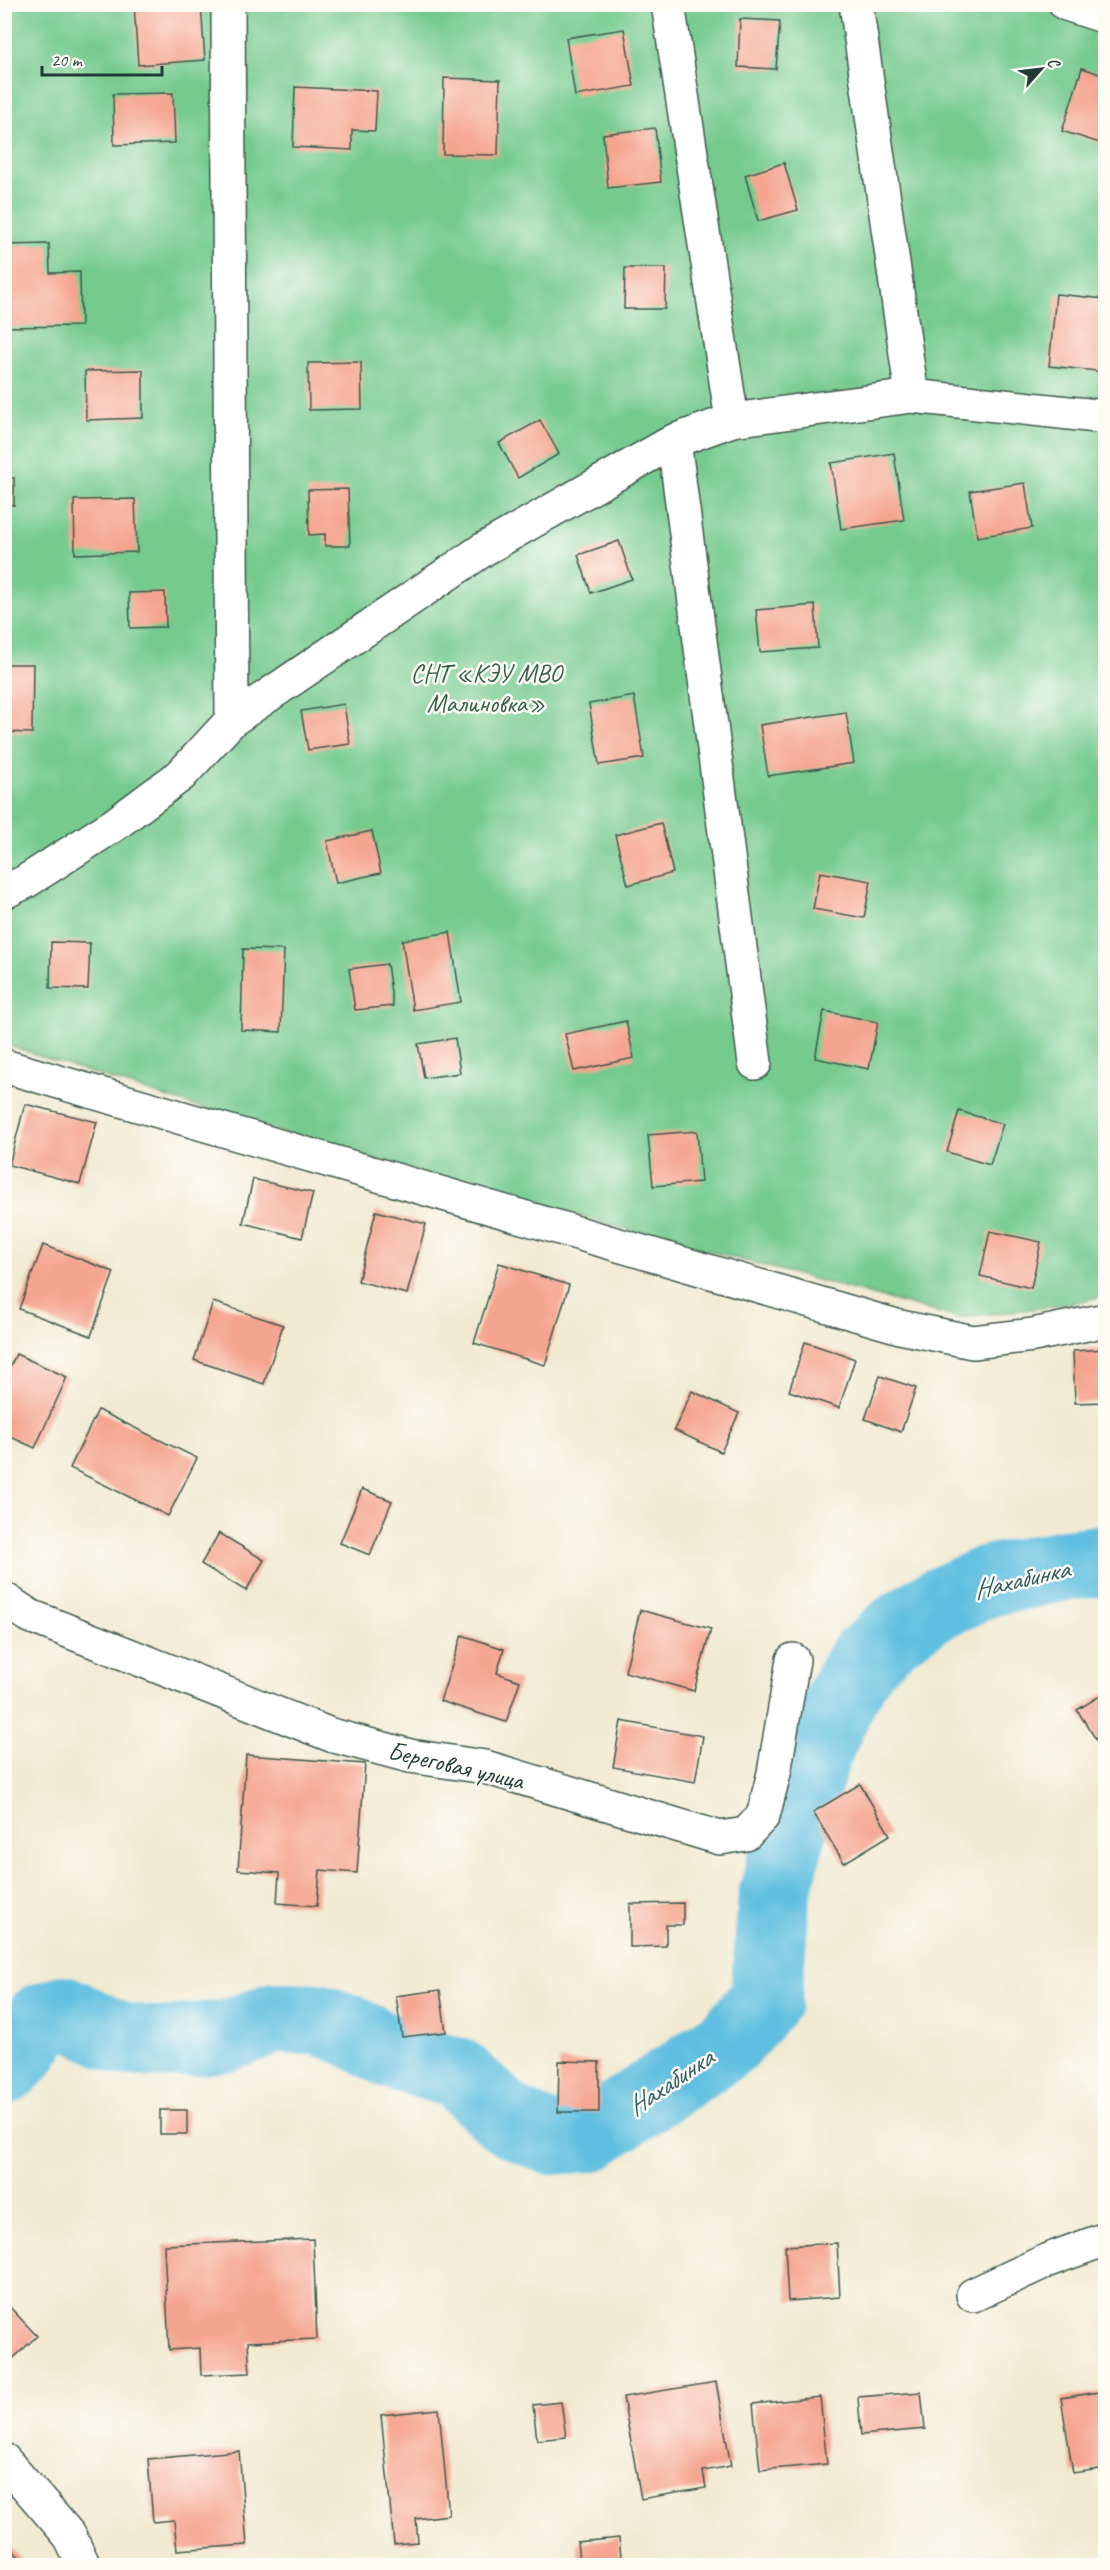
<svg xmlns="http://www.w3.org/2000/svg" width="1110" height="2570" viewBox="0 0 1110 2570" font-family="Caveat,sans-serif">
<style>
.green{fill:#75ca8e;stroke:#4a8461;stroke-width:1.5}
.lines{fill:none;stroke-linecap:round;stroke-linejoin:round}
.river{stroke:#61bfe0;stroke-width:72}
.building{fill:#f5a48f}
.minor-casing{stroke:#3e574c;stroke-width:36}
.minor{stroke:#fff;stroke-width:33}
.labels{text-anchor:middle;stroke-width:5;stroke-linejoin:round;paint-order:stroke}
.park-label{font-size:26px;fill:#34604a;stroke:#fdfcf7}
.street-label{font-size:26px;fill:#1f3d34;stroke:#fdfcf7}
.water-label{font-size:27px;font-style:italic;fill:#305e5f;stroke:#fdfcf7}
</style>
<rect width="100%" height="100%" fill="#fdfcf7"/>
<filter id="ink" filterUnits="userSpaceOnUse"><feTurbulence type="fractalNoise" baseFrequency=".0167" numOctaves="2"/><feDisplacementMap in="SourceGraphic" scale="12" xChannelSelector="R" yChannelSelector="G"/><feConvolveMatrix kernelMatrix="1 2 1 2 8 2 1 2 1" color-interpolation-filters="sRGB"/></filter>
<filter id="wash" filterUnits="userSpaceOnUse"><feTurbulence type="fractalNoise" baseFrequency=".008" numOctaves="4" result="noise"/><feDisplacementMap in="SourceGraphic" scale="24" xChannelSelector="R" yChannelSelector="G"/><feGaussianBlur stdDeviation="1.35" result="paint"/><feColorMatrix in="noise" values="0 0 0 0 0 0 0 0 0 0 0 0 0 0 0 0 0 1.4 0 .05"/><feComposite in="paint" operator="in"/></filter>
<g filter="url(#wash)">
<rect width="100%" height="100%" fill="#f1ead1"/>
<path class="green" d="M5 5H1105V1296L1063 1305 958 1318C639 1231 317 1152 5 1044Z"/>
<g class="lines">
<path class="river" d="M4 2069C22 2056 31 2039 41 2019L63 2011 122 2039 163 2043 226 2036 275 2018 317 2019 349 2030 394 2054 458 2074 508 2120 550 2139 589 2136 728 2043 766 1999 774 1896 793 1823 817 1750 842 1696 862 1661 896 1630 935 1605 988 1581 1065 1565 1106 1560"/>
</g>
<g id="blocks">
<g class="building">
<path d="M134 4H201L205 60 138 65Z"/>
<path d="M740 19 780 21 776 69 738 67Z"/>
<path d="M624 29 634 86 575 96 566 38Z"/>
<path d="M1082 68 1106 76V145L1062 131Z"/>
<path d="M444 78 500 80 498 155 443 154Z"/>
<path d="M295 87 377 91 375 131 352 130V150L293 147Z"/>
<path d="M173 93 175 143 114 145 113 94Z"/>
<path d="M655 128 661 182 608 188 603 134Z"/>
<path d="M784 163 798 210 758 221 745 175Z"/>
<path d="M49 244 50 273 80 272 81 326 4 327V245Z"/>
<path d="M625 268H666L665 309H624Z"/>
<path d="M1056 294 1106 299V372L1049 366Z"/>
<path d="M361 362 362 409 309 410 308 363Z"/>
<path d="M143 370V418L86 420 85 371Z"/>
<path d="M540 420 559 454 518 478 499 443Z"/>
<path d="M894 453 904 520 841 529 831 463Z"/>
<rect x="4" y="478" width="10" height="27"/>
<path d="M1025 483 1032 528 977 537 970 491Z"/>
<path d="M348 489 350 546H325V534L309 535 308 490Z"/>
<path d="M135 499 137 552 75 554 74 500Z"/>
<path d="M619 541 632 579 591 593 578 555Z"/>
<path d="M165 592 166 627 130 628 129 593Z"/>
<path d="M815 605 818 648 760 652 756 610Z"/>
<path d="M4 664H33L32 733 4 732Z"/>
<path d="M634 696 644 758 599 765 589 704Z"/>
<path d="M344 704 350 744 308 750 301 711Z"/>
<path d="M846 712 854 763 768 776 760 725Z"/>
<path d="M1106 720V761H1104L1102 721Z"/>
<path d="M661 823 673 873 628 885 615 835Z"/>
<path d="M372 831 381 873 336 883 327 841Z"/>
<path d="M820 872 871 881 864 918 813 909Z"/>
<path d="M450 932 461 1002 413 1010 402 940Z"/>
<path d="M51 942 90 943 88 989 50 988Z"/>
<path d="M243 949 284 950 281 1032 241 1030Z"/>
<path d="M387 964 393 1006 355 1010 349 969Z"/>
<path d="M824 1011 878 1022 869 1069 815 1058Z"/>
<path d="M626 1021 634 1058 574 1071 565 1034Z"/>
<path d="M455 1038 460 1073 424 1078 418 1044Z"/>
<path d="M25 1104 97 1122 80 1184 9 1165Z"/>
<path d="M959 1111 1003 1124 990 1165 947 1152Z"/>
<path d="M697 1131 701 1182 653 1186 648 1135Z"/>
<path d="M253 1179 313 1193 302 1238 243 1223Z"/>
<path d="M376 1211 426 1224 407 1294 358 1281Z"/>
<path d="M990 1231 1041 1242 1031 1288 980 1276Z"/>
<path d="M43 1245 114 1272 91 1336 19 1309Z"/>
<path d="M499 1263 569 1285 545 1365 474 1343Z"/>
<path d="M213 1302 283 1325 264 1384 194 1360Z"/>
<path d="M805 1342 855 1359 839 1408 789 1391Z"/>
<path d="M1106 1349V1402L1075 1403 1073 1351Z"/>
<path d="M16 1354 67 1377 35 1448 4 1434V1380Z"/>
<path d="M880 1376 916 1388 901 1432 865 1419Z"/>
<path d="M692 1391 739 1413 721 1452 674 1430Z"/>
<path d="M98 1410 197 1458 168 1516 70 1468Z"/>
<path d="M362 1489 392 1501 370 1555 340 1543Z"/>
<path d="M219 1533 264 1560 246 1591 201 1564Z"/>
<path d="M640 1610 711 1629 694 1691 625 1672Z"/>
<path d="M462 1635 504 1649 497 1673 520 1681 506 1722 440 1701Z"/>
<path d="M1106 1692V1755L1077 1710Z"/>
<path d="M621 1721 703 1736 695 1782 613 1767Z"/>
<path d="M246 1755 365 1764 357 1873 320 1870 317 1906 277 1903 279 1873 238 1870Z"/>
<path d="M860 1784 890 1835 844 1863 813 1812Z"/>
<path d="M683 1903V1925H666V1946L630 1947V1904Z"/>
<path d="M440 1990 446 2032 402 2037 396 1996Z"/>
<path d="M559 2061 599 2062V2112H558Z"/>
<rect x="160" y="2110" width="27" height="24"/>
<path d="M313 2239 317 2339 248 2342 250 2373 201 2375 200 2348 169 2350 164 2245Z"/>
<path d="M837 2243 840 2297 788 2301 785 2246Z"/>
<path d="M4 2301 37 2336 4 2367Z"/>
<path d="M716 2382 731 2466 703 2471 706 2488 641 2499 623 2397Z"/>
<path d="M1106 2391V2468L1073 2473 1061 2398Z"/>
<path d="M921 2392 925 2429 861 2435 858 2397Z"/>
<path d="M820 2397 827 2464 760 2470 753 2404Z"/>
<path d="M561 2402 566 2437 537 2440 533 2405Z"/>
<path d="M439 2409 449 2515 416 2519 418 2542 394 2544 381 2415Z"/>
<path d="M239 2451 247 2545 177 2550 174 2520 153 2522 148 2459Z"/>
<path d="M619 2538 622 2565 580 2566 577 2542Z"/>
<path d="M4 2541 20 2558 12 2566H4Z"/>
</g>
</g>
</g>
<g filter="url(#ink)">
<use href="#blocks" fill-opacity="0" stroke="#3e574c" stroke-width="1.5"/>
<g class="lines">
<defs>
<g id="minor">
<path d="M668 4 732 420"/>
<path d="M856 4 912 396"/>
<path d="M1066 4 1106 17"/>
<path d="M674 441 755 1063"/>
<path d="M232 720 484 549 674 441 732 420 912 396 1106 417"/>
<path d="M4 892 25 882 114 825 181 775 232 720 228 4"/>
<path d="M4 1066 900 1327 973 1342 1033 1335 1106 1320"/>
<path d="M4 1599 30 1616 331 1735 410 1756 485 1767 720 1838 746 1834 763 1816 774 1773 793 1660"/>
<path d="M973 2295 1048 2260 1106 2239"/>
<path d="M4 2460 69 2535 84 2566"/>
</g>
</defs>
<use href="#minor" class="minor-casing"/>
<use href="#minor" class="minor"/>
</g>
</g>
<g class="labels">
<g class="park-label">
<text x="486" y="682">СНТ «КЭУ МВО<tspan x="486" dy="30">Малиновка»</tspan></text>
</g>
<g class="street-label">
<text transform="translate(456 1765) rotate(13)" y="9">Береговая улица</text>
</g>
<g class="water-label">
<text transform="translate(1021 1579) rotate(-13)" y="9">Нахабинка</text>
<text transform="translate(670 2082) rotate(-34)" y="9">Нахабинка</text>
</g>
</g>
<rect width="1110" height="2570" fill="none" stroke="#fdfcf7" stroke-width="24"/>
<g transform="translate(1041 69) rotate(62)" stroke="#fdfcf7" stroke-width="4.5" paint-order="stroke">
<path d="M0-4.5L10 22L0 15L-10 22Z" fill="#1f3d34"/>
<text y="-9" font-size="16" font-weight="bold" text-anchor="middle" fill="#1f3d34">С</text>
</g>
<path d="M42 66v9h120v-9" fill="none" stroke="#1f3d34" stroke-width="3"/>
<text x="51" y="66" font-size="18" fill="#1f3d34" stroke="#fdfcf7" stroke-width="4.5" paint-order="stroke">20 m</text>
</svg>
